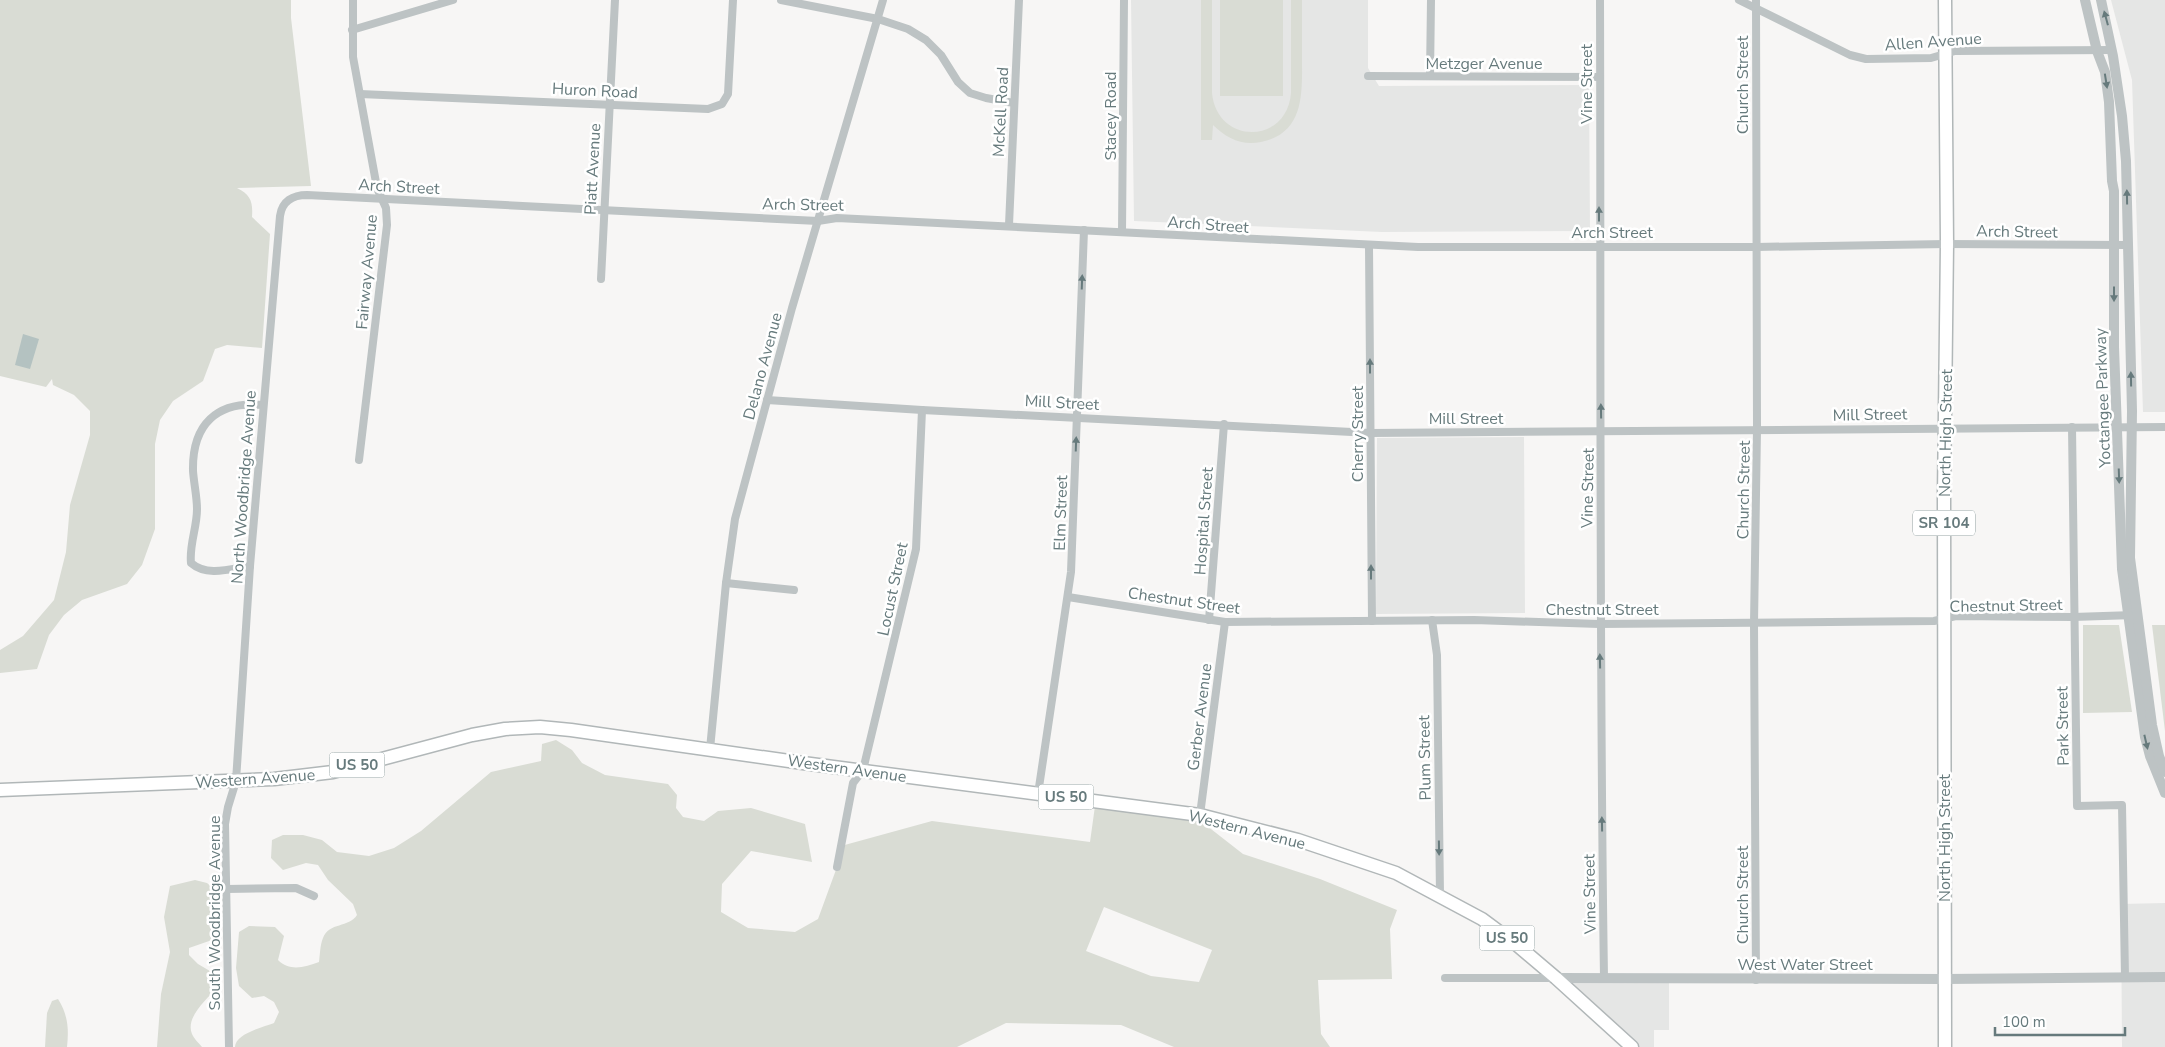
<svg xmlns="http://www.w3.org/2000/svg" width="2165" height="1047" viewBox="0 0 2165 1047" font-family="'Nunito Sans',sans-serif">
<style>
.built{fill:#e5e6e5}
.green{fill:#d9dcd4;fill-rule:evenodd}
.water{fill:#b4c2c1}
.lines{fill:none;stroke-linecap:round;stroke-linejoin:round}
.primary-casing{stroke:#b1b7b8;stroke-width:15}
.minor{stroke:#bdc3c4;stroke-width:8}
.tertiary{stroke:#bdc3c4;stroke-width:10}
.primary{stroke:#fff;stroke-width:12}
.oneway{fill:#667a7c}
.labels{text-anchor:middle;stroke-width:5;stroke-linejoin:round;paint-order:stroke}
.shield{fill:#fff;stroke:#94a2a3;stroke-width:1}
.shield-label{font-size:15px;font-weight:bold;fill:#667a7c}
.street-label{font-size:16px;fill:#667a7c;stroke:#fff}
</style>
<rect width="100%" height="100%" fill="#f7f6f5"/>
<g class="built">
<path d="M1131 0H1368V68L1379 86 1589 85 1590 231 1382 232 1134 221Z"/>
<path d="M2111 0H2165V412H2143L2132 80Z"/>
<path d="M1524 437 1525 613 1376 614 1377 438Z"/>
<path d="M2165 903V1047H2122L2121 904Z"/>
<path d="M1568 981 1669 982V1030H1654V1047H1639Z"/>
</g>
<g class="green">
<path d="M0 0H291V18L311 186 237 188C251 195 253 202 252 217L270 234 262 348 227 345 215 349 203 381 173 401 160 420 155 444V529L142 565 127 584 82 600 64 615 49 635 37 669 0 673V650L23 636 54 600 66 552 70 505 90 435V411L74 395 53 385 52 379 46 387 0 376Z"/>
<path d="M1201 0H1212V93C1217 145 1287 145 1291 93V0H1302C1302 19 1302 39 1302 58 1302 93 1305 133 1261 142 1242 146 1226 138 1213 125L1212 140H1201Z"/>
<rect x="1220" y="0" width="63" height="96"/>
<path d="M2083 625H2119L2132 712 2083 713Z"/>
<path d="M2152 625H2165V731Z"/>
<path d="M556 740 572 750 582 763 605 775 668 784 677 795 676 808 683 817 704 821 718 811 751 808 805 824 812 862 751 851 722 884 721 912 748 928 795 932 818 919 837 867 841 846 932 821 1090 842 1095 806 1202 822 1243 854 1320 879 1397 910 1390 929 1392 979 1318 980 1321 1034 1330 1047H1174L1121 1025 1006 1023 957 1047H235C235 1034 263 1027 274 1023L279 1012 274 1002 264 996 252 998 239 986 236 968 239 932 249 926 275 927 284 936 278 960C290 972 305 967 319 962 320 955 320 945 323 938 329 922 349 928 357 915L353 904 328 880 318 865 306 863 283 870 271 858 272 840 283 835H303L322 840 337 852 369 856 394 848 421 831 491 772 541 761 542 744ZM1104 907 1212 950 1199 982 1151 976 1086 951Z"/>
<path d="M195 880 207 883 217 892 218 929 212 940 189 948V955L198 964 215 974 218 987C207 999 185 1017 192 1034 194 1039 199 1043 202 1047H157L161 994 170 952 164 917 170 886Z"/>
<path d="M58 999C68 1015 69 1029 67 1047H45L47 1013 52 1001Z"/>
</g>
<path class="water" d="M23 334 39 339 30 369 15 365Z"/>
<g class="lines">
<defs>
<g id="primary">
<path d="M0 790 274 779 333 772 472 735 505 729 540 727 571 730 803 763 1200 815 1298 840 1396 873 1482 919 1517 945 1556 978 1632 1047"/>
<path d="M1945 1047 1944 496 1947 244 1945 0"/>
</g>
</defs>
<use href="#primary" class="primary-casing"/>
<g class="minor">
<path d="M353 0V57L377 188 386 208 387 225 359 460"/>
<path d="M781 0 878 19 908 29 926 40 941 55 958 82 970 93 986 98 1014 103"/>
<path d="M1600 0C1601 326 1599 651 1604 977"/>
<path d="M1739 0 1850 55 1866 59 1931 58 1955 51 2112 50"/>
<path d="M1756 0 1757 429 1754 624 1756 980"/>
<path d="M352 30 453 0"/>
<path d="M1368 76 1600 77"/>
<path d="M1430 76 1431 0"/>
<path d="M360 94 708 109 722 104 728 94 733 0"/>
<path d="M1009 225 1019 0"/>
<path d="M1122 232 1124 0"/>
<path d="M1369 246 1372 621"/>
<path d="M601 279 615 0"/>
<path d="M767 400 922 410 1371 433 2165 427"/>
<path d="M2072 427 2077 806 2122 805 2125 977"/>
<path d="M250 566C230 569 207 577 191 563 189 545 197 528 197 509 197 497 194 484 193 471 192 424 217 401 262 405"/>
<path d="M726 583 794 590"/>
<path d="M1068 597 1225 622 1474 620 1599 624 1934 621 1956 616 2073 617 2134 615"/>
<path d="M1209 620 1224 424"/>
<path d="M1432 620 1437 655 1440 895"/>
<path d="M710 749 726 583 735 519 792 308 883 0"/>
<path d="M1038 794 1071 572 1084 230"/>
<path d="M1200 815 1225 622"/>
<path d="M837 867 853 783 863 770 916 549 922 410"/>
<path d="M227 889 296 888 314 896"/>
<path d="M1445 978H1556"/>
<path d="M229 1047 225 824 228 807 236 781 250 566 280 216C282 201 293 195 307 195L818 221 837 218 1418 247H1756L1947 244 2128 245"/>
</g>
<g class="tertiary">
<path d="M2085 0 2097 51 2105 72 2109 102 2112 181 2114 191V347L2122 569 2145 737 2150 756 2165 793"/>
<path d="M2101 0 2113 56 2122 116 2126 161 2132 411 2130 558 2152 725 2159 756 2165 772"/>
<path d="M1556 978 1945 979 2165 977"/>
</g>
<use href="#primary" class="primary"/>
</g>
<defs><path id="oneway-solid" d="M-6-.8H1V-3.2L6.5 0L1 3.2V.8H-6Z" transform="scale(1.25)"/></defs>
<g class="oneway">
<use href="#oneway-solid" transform="translate(2106 18) rotate(-105)"/>
<use href="#oneway-solid" transform="translate(2106 81) rotate(81)"/>
<use href="#oneway-solid" transform="translate(2127 197) rotate(-91)"/>
<use href="#oneway-solid" transform="translate(1599 214) rotate(-90)"/>
<use href="#oneway-solid" transform="translate(1082 282) rotate(-88)"/>
<use href="#oneway-solid" transform="translate(2114 294) rotate(90)"/>
<use href="#oneway-solid" transform="translate(1370 366) rotate(-90)"/>
<use href="#oneway-solid" transform="translate(2131 379) rotate(-91)"/>
<use href="#oneway-solid" transform="translate(1601 411) rotate(-91)"/>
<use href="#oneway-solid" transform="translate(1076 444) rotate(-88)"/>
<use href="#oneway-solid" transform="translate(2119 476) rotate(88)"/>
<use href="#oneway-solid" transform="translate(1371 572) rotate(-90)"/>
<use href="#oneway-solid" transform="translate(1600 661) rotate(-91)"/>
<use href="#oneway-solid" transform="translate(2146 742) rotate(77)"/>
<use href="#oneway-solid" transform="translate(1602 824) rotate(-91)"/>
<use href="#oneway-solid" transform="translate(1439 848) rotate(89)"/>
</g>
<g class="labels">
<g class="shield">
<rect x="1913" y="510.5" width="62" height="25" rx="4"/>
<rect x="329.5" y="752.5" width="55" height="25" rx="4"/>
<rect x="1038.5" y="784.5" width="55" height="25" rx="4"/>
<rect x="1479.5" y="925.5" width="55" height="25" rx="4"/>
</g>
<g class="shield-label">
<text x="1944" y="528">SR 104</text>
<text x="357" y="770">US 50</text>
<text x="1066" y="802">US 50</text>
<text x="1507" y="943">US 50</text>
</g>
<g class="street-label">
<text transform="translate(1933 41) rotate(-4)" y="6">Allen Avenue</text>
<text x="1484" y="69">Metzger Avenue</text>
<text transform="translate(1586 84) rotate(-90)" y="6">Vine Street</text>
<text transform="translate(1742 85) rotate(-90)" y="6">Church Street</text>
<text transform="translate(595 90) rotate(3)" y="6">Huron Road</text>
<text transform="translate(1000 112) rotate(-87)" y="6">McKell Road</text>
<text transform="translate(1110 116) rotate(-90)" y="6">Stacey Road</text>
<text transform="translate(592 169) rotate(-87)" y="6">Piatt Avenue</text>
<text transform="translate(399 186) rotate(3)" y="6">Arch Street</text>
<text transform="translate(803 204) rotate(1)" y="6">Arch Street</text>
<text transform="translate(1208 224) rotate(4)" y="6">Arch Street</text>
<text transform="translate(2017 231) rotate(1)" y="6">Arch Street</text>
<text x="1612" y="238">Arch Street</text>
<text transform="translate(366 272) rotate(-85)" y="6">Fairway Avenue</text>
<text transform="translate(762 366) rotate(-75)" y="6">Delano Avenue</text>
<text transform="translate(2102 398) rotate(-92)" y="6">Yoctangee Parkway</text>
<text transform="translate(1062 402) rotate(3)" y="6">Mill Street</text>
<text transform="translate(1870 414) rotate(-1)" y="6">Mill Street</text>
<text x="1466" y="424">Mill Street</text>
<text transform="translate(1945 433) rotate(-89)" y="6">North High Street</text>
<text transform="translate(1357 434) rotate(-90)" y="6">Cherry Street</text>
<text transform="translate(243 487) rotate(-86)" y="6">North Woodbridge Avenue</text>
<text transform="translate(1587 488) rotate(-89)" y="6">Vine Street</text>
<text transform="translate(1743 490) rotate(-89)" y="6">Church Street</text>
<text transform="translate(1060 513) rotate(-88)" y="6">Elm Street</text>
<text transform="translate(1203 521) rotate(-86)" y="6">Hospital Street</text>
<text transform="translate(892 589) rotate(-78)" y="6">Locust Street</text>
<text transform="translate(1184 600) rotate(8)" y="6">Chestnut Street</text>
<text transform="translate(2006 605) rotate(-1)" y="6">Chestnut Street</text>
<text x="1602" y="615">Chestnut Street</text>
<text transform="translate(1199 717) rotate(-83)" y="6">Gerber Avenue</text>
<text transform="translate(2062 726) rotate(-91)" y="6">Park Street</text>
<text transform="translate(1424 758) rotate(-91)" y="6">Plum Street</text>
<text transform="translate(847 768) rotate(8)" y="6">Western Avenue</text>
<text transform="translate(255 778) rotate(-4)" y="6">Western Avenue</text>
<text transform="translate(1247 829) rotate(14)" y="6">Western Avenue</text>
<text transform="translate(1944 838) rotate(-90)" y="6">North High Street</text>
<text transform="translate(1589 894) rotate(-91)" y="6">Vine Street</text>
<text transform="translate(1742 895) rotate(-90)" y="6">Church Street</text>
<text transform="translate(214 913) rotate(-90)" y="6">South Woodbridge Avenue</text>
<text x="1805" y="970">West Water Street</text>
</g>
</g>
<path d="M1995 1027v8h130v-8" fill="none" stroke="#667a7c" stroke-width="2.5"/>
<text x="2002" y="1027" font-size="15" fill="#667a7c" stroke="#ffffff" stroke-width="4" paint-order="stroke">100 m</text>
</svg>
